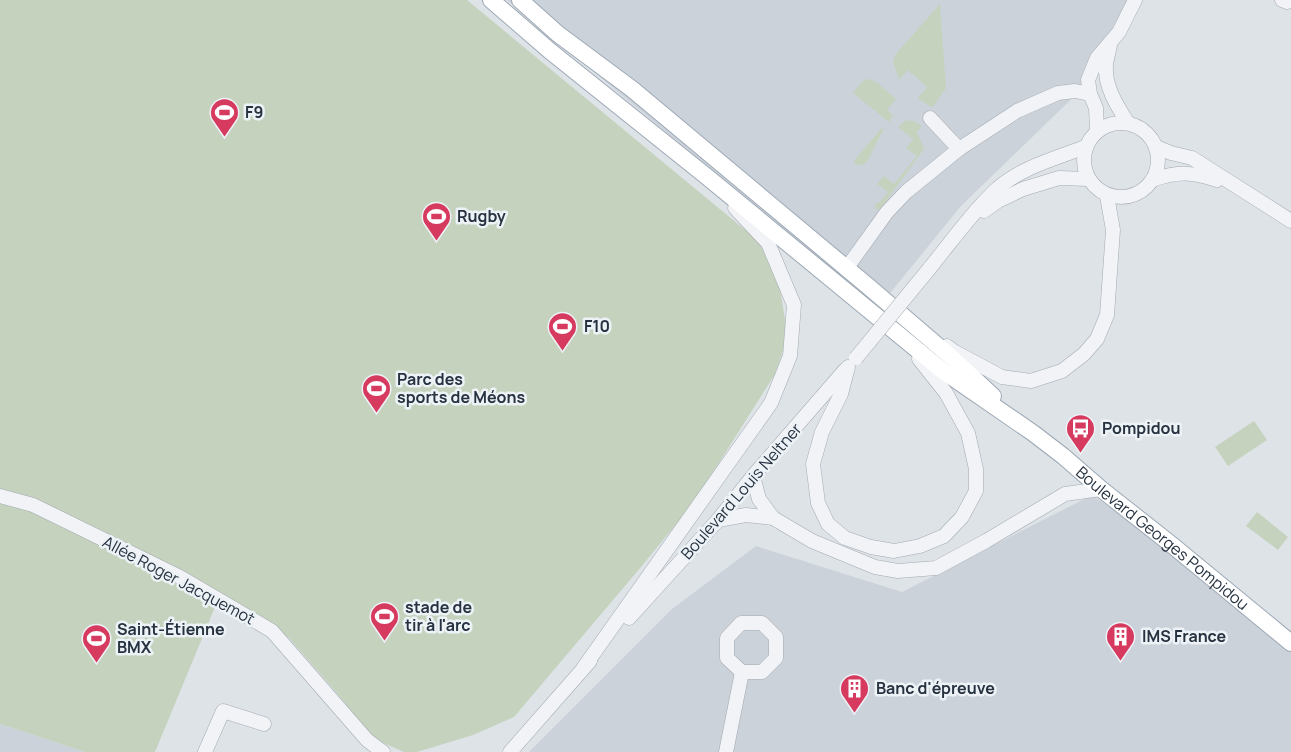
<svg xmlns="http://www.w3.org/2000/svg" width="1291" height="752" viewBox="0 0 1291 752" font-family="Manrope,sans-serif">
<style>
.built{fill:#cbd2da}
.green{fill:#c5d3be}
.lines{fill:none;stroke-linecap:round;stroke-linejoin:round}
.minor-casing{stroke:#a3aab2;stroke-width:15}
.major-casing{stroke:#9ca8b5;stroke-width:18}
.minor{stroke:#f1f3f6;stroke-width:14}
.major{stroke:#fff;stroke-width:16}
.minor-bridge-casing{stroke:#a3aab2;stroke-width:15;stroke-linecap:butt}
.minor-bridge{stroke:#f1f3f6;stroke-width:14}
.labels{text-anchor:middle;stroke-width:5;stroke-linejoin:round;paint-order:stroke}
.poi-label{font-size:16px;font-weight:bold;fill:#263240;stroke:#edf2f6;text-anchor:start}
.street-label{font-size:16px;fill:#263240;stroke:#edf2f6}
</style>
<rect width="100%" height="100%" fill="#dee3e8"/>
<g class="built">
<path d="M507 0H1128L1091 80 961 206 878 308Z"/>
<path d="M1092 495 1291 634V752H529L672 609 756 546 902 592Z"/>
<path d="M0 724 85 752H0Z"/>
</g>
<g class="green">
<path d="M0 0H467L761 243 779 283 785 319V345L775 374 695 501 641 567 514 717 473 735 417 752H404L374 739 336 692 289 638 220 595 155 752H85L0 724Z"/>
<path d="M940 4 946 88 933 107H931L918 98 927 87 908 70 899 80 893 62 895 55Z"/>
<path d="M866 79 875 81 896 99 887 110 893 115 889 122 853 93 861 83Z"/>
<path d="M906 120 916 122 922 126 917 132 924 149 881 208 876 210 875 204 880 202 888 192 877 184 884 176 894 184 917 156 906 148 913 139 898 127Z"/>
<path d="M884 128 867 162C862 166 858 166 853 162L881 129Z"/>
<path d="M1254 421 1267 440 1228 466 1215 447Z"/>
<path d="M1257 512 1288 537 1278 550 1246 526Z"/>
</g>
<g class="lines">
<defs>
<g id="minor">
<path d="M1282 0 1287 2 1291 1"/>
<path d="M1110 45C1109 51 1107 58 1106 64 1104 86 1117 106 1128 123"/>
<path d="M930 118 959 149"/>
<circle cx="1121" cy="160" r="37"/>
<path d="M1097 131 1096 108 1090 94 1088 80 1097 58 1119 32 1135 0"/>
<path d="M1156 147 1171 153 1192 158 1291 221"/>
<path d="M1152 180C1179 171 1191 172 1217 180"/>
<path d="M984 211 998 201 1023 189 1059 178 1088 179"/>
<path d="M846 269 887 212 906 192 959 149 1017 111 1058 93 1075 91 1090 94"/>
<path d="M929 269C951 242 972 212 998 188 1022 167 1057 158 1085 147"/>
<path d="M947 346 955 352 1002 377 1031 381 1062 371 1084 354 1097 339 1107 315 1113 230 1107 196"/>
<path d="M848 367 841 394 822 432 813 464 818 503 828 524 845 538 871 547 894 551 920 546 944 536 962 517 976 491V469L968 433 946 393 919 359"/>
<path d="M753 476 759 499 773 518 812 541 875 567 898 571 936 568 986 541 1065 494 1101 489"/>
<path d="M0 496 33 505 180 577 272 631 367 740 383 752"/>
<path d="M718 520 746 515 773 518"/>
<path d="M629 618 718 520 753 476 845 370"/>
<path d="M741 623H762L776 637V658L762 672H742L727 658V638Z"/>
<path d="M584 667 771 403 790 356 794 305 768 243 735 208"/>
<path d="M205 752 223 711 264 724"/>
<path d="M510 752 590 661"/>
<path d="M726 752 742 672"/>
</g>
<g id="major">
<path id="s1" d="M491 0 550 51 706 176 943 371 1033 433 1063 456 1101 489 1172 545 1291 643"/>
<path d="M520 0 558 34 632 89 869 287 951 357 993 396"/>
</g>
</defs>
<use href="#minor" class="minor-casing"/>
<use href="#major" class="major-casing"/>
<use href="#minor" class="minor"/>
<use href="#major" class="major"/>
<defs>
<path id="minor-bridge" d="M856 358 929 269"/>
</defs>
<use href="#minor-bridge" class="minor-bridge-casing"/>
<use href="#minor-bridge" class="minor-bridge"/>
</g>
<defs>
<symbol id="stadium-pin" viewBox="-11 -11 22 30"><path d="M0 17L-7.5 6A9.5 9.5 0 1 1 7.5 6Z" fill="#d63a5f" stroke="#edf2f6"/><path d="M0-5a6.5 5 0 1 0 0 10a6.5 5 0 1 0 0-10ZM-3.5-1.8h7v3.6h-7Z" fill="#fff"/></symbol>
<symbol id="bus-pin" viewBox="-11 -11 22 30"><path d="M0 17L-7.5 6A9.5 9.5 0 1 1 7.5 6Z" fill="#d63a5f" stroke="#edf2f6"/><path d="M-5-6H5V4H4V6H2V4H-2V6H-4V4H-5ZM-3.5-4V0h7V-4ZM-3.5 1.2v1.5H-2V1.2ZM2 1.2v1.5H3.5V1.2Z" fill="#fff"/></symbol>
<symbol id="building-pin" viewBox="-11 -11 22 30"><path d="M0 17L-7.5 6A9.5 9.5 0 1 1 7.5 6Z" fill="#d63a5f" stroke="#edf2f6"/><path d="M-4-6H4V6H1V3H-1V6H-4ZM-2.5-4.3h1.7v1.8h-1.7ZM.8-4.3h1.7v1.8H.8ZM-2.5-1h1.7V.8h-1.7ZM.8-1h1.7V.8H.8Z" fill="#fff"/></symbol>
</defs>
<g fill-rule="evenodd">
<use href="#stadium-pin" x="208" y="96" width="33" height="45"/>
<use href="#stadium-pin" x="420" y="200" width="33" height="45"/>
<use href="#stadium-pin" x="546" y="310" width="33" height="45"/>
<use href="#stadium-pin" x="360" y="372" width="33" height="45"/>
<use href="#bus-pin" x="1064" y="412" width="33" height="45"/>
<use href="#stadium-pin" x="368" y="600" width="33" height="45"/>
<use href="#building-pin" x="1104" y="620" width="33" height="45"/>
<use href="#stadium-pin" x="80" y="622" width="33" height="45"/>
<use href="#building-pin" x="838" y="672" width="33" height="45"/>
</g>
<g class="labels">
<g class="poi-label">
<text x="245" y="118">F9</text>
<text x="457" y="222">Rugby</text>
<text x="584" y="332">F10</text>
<text x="397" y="385">Parc des<tspan x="397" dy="18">sports de Méons</tspan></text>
<text x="1102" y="434">Pompidou</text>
<text x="405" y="613">stade de<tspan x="405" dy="18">tir à l'arc</tspan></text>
<text x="117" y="635">Saint-Étienne<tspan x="117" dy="18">BMX</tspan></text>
<text x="1142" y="642">IMS France</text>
<text x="876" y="694">Banc d'épreuve</text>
</g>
<g class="street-label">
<text transform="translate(741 491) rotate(-49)" y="6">Boulevard Louis Neltner</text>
<text dy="6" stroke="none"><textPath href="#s1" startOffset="861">Boulevard Georges Pompidou</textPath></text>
<text transform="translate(179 580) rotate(28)" y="6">Allée Roger Jacquemot</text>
</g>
</g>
</svg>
